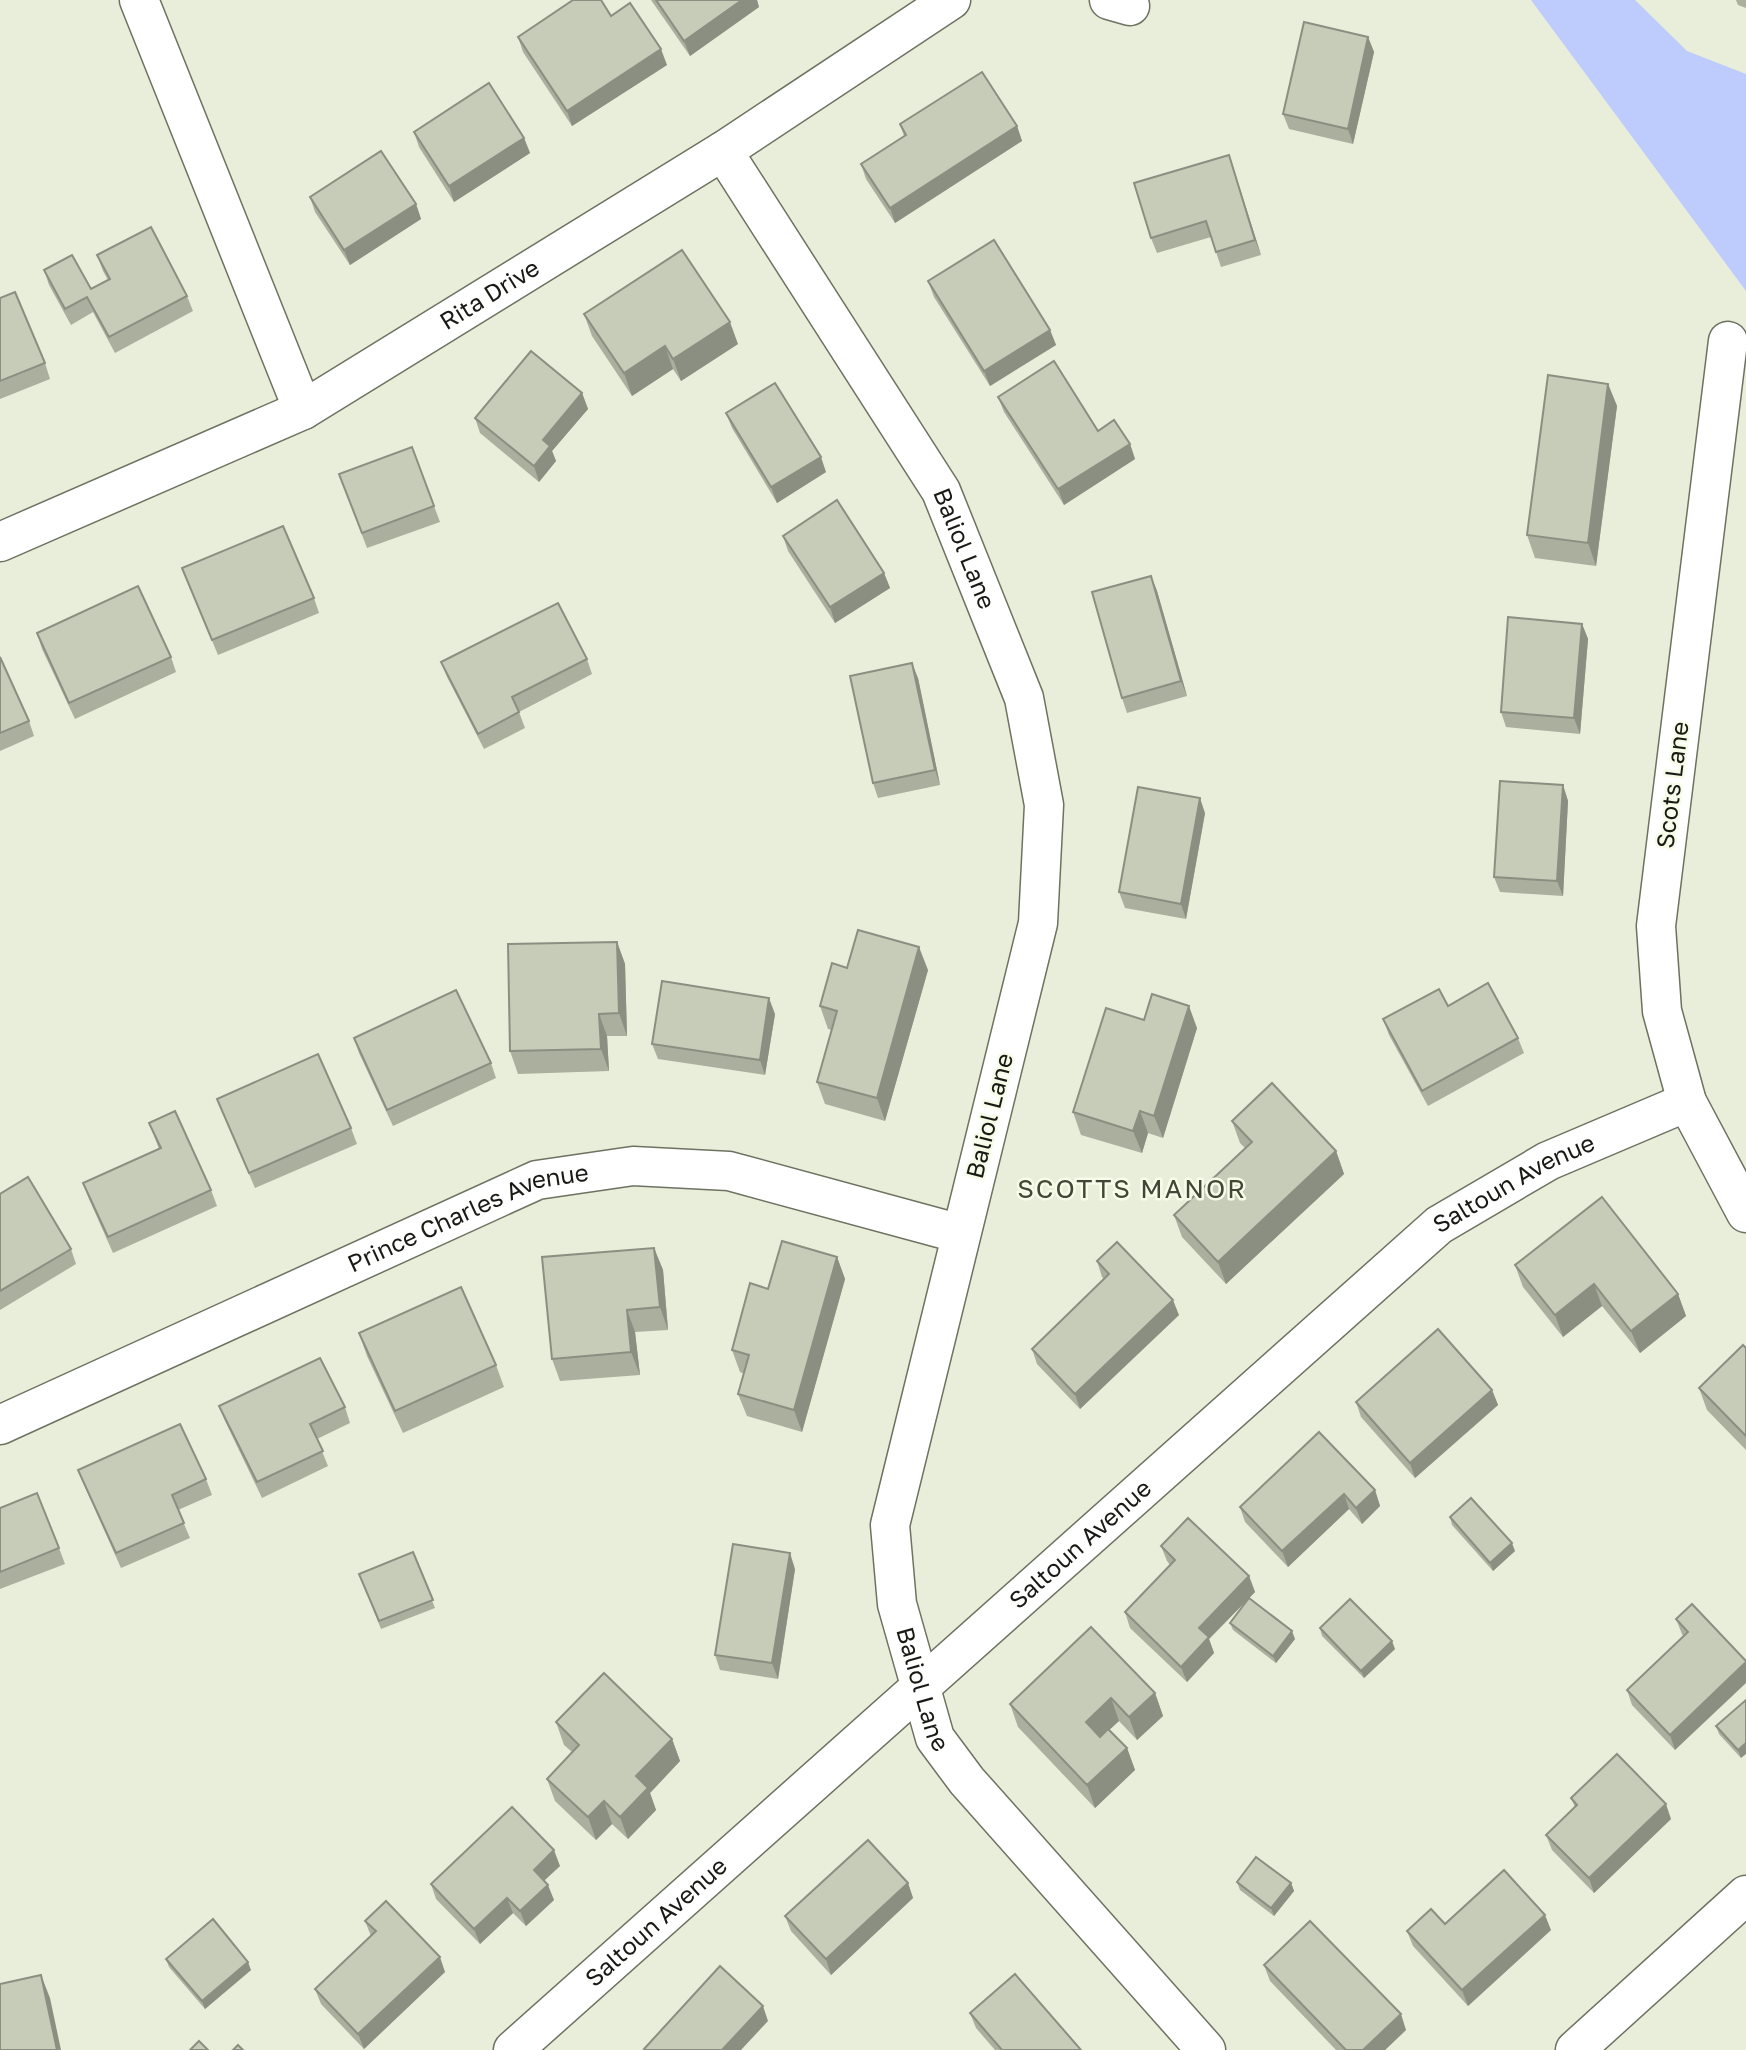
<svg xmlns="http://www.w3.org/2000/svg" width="1746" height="2050" viewBox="0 0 1746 2050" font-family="'Golos Text',sans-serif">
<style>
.green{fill:#becbfd}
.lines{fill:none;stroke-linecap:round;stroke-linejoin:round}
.minor-casing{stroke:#6d7261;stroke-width:41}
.minor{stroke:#fff;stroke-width:38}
.wall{fill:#aaaf9e}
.shaded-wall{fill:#8b8f81}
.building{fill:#c6ccb8;stroke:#8b8f81;stroke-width:2}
.labels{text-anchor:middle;stroke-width:5;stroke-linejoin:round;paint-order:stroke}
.street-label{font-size:24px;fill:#191a14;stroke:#f6fce8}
.neighbourhood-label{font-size:26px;letter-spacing:2px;fill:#424636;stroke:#f6fce8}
</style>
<rect width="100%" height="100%" fill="#e9eeda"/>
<path class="green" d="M1531 0H1635L1687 51 1746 74V291Z"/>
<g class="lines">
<defs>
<g id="minor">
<path d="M139 0 303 410"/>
<path d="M1109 0 1130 6"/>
<path id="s1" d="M723 151 941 491 1024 698 1044 805 1038 923 890 1525 897 1604 935 1738 967 1781 1206 2050"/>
<path d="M1728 341 1656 926 1662 1011 1687 1102 1746 1213"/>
<path id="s2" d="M0 542 303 410 723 151 951 0"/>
<path id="s3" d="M0 1425 537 1180 633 1166 729 1171 961 1234"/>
<path id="s4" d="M513 2050 1439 1225 1548 1161 1687 1102"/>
<path d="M1575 2050 1746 1895"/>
</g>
</defs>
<use href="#minor" class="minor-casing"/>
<use href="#minor" class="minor"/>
</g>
<g class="wall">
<path d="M651 0H757L759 7 690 56Z"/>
<path d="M1736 0H1746V8L1738 5Z"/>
<path d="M611 16 667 65 572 126 523 52 518 37Z"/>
<path d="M1368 37 1374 52 1353 144 1289 129 1283 114Z"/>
<path d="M900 124 1017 126 1022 141 895 223 866 179 861 164 904 136Z"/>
<path d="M414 132 524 138 530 153 454 202 419 147Z"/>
<path d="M1229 155 1261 255 1221 267 1211 237 1157 253 1151 238Z"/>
<path d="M310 197 416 204 421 219 350 265 315 212Z"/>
<path d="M97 255 187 296 193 311 115 353 93 312 71 325 49 285 44 270 91 289 108 280 103 271Z"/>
<path d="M928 281 1050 330 1056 345 990 386 934 297Z"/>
<path d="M0 298 45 363 50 379 0 399Z"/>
<path d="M584 314 738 344 681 381 673 369 632 396 592 336Z"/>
<path d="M1608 384 1617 406 1596 566 1535 558 1527 535Z"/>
<path d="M582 393 588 409 552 451 556 461 539 482 480 433 475 418Z"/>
<path d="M998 397 1098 431 1130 444 1135 459 1064 505 1004 412Z"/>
<path d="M726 413 826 472 777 503 732 428Z"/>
<path d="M412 447 440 522 367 548 339 474Z"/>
<path d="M783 536 884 573 890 588 835 623 788 551Z"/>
<path d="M182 568 314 598 319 613 218 655Z"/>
<path d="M1151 576 1157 591 1187 696 1127 713 1122 698Z"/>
<path d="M1582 624 1588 639 1580 734 1506 727 1501 712Z"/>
<path d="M37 633 171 657 176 672 75 719 42 649Z"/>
<path d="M0 657 29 721 34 736 0 751Z"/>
<path d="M587 659 592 674 519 712 525 728 484 749 447 677 441 662Z"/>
<path d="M918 678 940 785 878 798 873 783Z"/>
<path d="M1563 785 1568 801 1563 896 1500 892 1494 877Z"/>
<path d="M1205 813 1186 919 1125 908 1119 892Z"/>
<path d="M617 942 625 964 627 1036H607L609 1071 518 1074 510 1051Z"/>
<path d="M847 968 928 970 885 1121 825 1104 817 1082 832 1030 828 1029 820 1006Z"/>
<path d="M1448 1006 1518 1038 1524 1053 1428 1106 1389 1035 1383 1019Z"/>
<path d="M775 1014 765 1075 658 1059 652 1044Z"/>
<path d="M1144 1020 1197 1028 1163 1138 1148 1133 1142 1153 1081 1135 1073 1112Z"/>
<path d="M354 1038 491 1063 496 1078 393 1126 359 1053Z"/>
<path d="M217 1099 351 1128 357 1144 255 1188Z"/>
<path d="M1232 1121 1336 1151 1344 1174 1226 1284 1182 1237 1174 1215 1245 1148 1240 1143Z"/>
<path d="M149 1123 211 1190 217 1206 113 1253 89 1199 83 1183 159 1149Z"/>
<path d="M0 1194 71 1249 76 1264 0 1310Z"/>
<path d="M654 1248 663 1270 668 1330 635 1332 640 1375 560 1381 552 1359Z"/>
<path d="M837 1257 845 1279 802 1432 747 1416 738 1394 744 1374 740 1372 732 1350 768 1289Z"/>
<path d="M1097 1261 1179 1315 1080 1409 1037 1364 1032 1349 1104 1279 1102 1277Z"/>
<path d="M1515 1265 1678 1294 1686 1316 1640 1353 1602 1306 1563 1337 1523 1287Z"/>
<path d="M359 1333 496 1365 504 1387 403 1433 367 1356Z"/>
<path d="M1746 1348V1450L1707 1410 1699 1388Z"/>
<path d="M1492 1390 1498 1405 1415 1478 1361 1417 1356 1402Z"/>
<path d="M219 1406 345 1407 350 1423 317 1439 328 1466 262 1498 225 1421Z"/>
<path d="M78 1470 206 1479 212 1495 178 1510 190 1538 121 1568 84 1485Z"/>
<path d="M1375 1490 1380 1506 1362 1524 1349 1509 1288 1567 1245 1522 1240 1507Z"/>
<path d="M0 1508 59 1548 65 1564 0 1589Z"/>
<path d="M1450 1517 1515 1551 1493 1571 1452 1525Z"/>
<path d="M1161 1546 1249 1576 1255 1592 1209 1639 1214 1653 1187 1682 1130 1628 1125 1612 1170 1565 1167 1561Z"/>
<path d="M413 1552 435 1608 381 1629 359 1574Z"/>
<path d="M795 1569 778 1679 720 1670 715 1655Z"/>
<path d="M1692 1604 1675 1750 1632 1705 1627 1690 1683 1636 1682 1634 1676 1619Z"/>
<path d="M1230 1623 1295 1639 1276 1663 1233 1630Z"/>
<path d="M1320 1628 1395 1649 1364 1678 1322 1636Z"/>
<path d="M1155 1693 1163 1716 1137 1740 1119 1721 1109 1730 1127 1748 1135 1770 1095 1808 1018 1727 1010 1704Z"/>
<path d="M1746 1700 1741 1758 1719 1734 1716 1726Z"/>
<path d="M556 1722 672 1739 680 1761 650 1793 656 1810 628 1839 612 1824 596 1840 555 1801 547 1779 572 1752 564 1745Z"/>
<path d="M1571 1798 1671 1819 1594 1893 1552 1850 1546 1835 1575 1807Z"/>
<path d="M560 1866 544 1881 554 1900 526 1926 513 1913 480 1944 436 1899 431 1884Z"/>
<path d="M1237 1882 1291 1883 1294 1891 1274 1916 1240 1890Z"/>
<path d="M908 1883 913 1898 831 1975 791 1931 785 1916Z"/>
<path d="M365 1921 445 1972 364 2049 321 2004 315 1989 371 1936Z"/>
<path d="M1551 1930 1468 2006 1413 1946 1407 1931Z"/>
<path d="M166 1959 251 1970 205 2009 169 1967Z"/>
<path d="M1264 1965 1406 2030 1385 2050H1336L1270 1981Z"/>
<path d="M970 2013 1081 2050H995L976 2028Z"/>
</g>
<g class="shaded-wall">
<path d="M742 0H757L759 7 690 56 684 41Z"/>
<path d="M1368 37 1374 52 1353 144 1348 129Z"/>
<path d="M661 49 667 65 572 126 567 111Z"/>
<path d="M1017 126 1022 141 895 223 890 208Z"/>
<path d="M524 138 530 153 454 202 449 186Z"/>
<path d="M1229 155 1234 170 1261 255 1255 240Z"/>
<path d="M416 204 421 219 350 265 344 250Z"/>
<path d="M730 322 738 344 681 381 673 359Z"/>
<path d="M1050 330 1056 345 990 386 984 371Z"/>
<path d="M665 346 673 369 632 396 624 373Z"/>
<path d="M1608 384 1617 406 1596 566 1588 543Z"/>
<path d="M582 393 588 409 552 451 556 461 539 482 534 466 543 440Z"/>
<path d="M1130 444 1135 459 1064 505 1058 489Z"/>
<path d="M821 457 826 472 777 503 771 487Z"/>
<path d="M884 573 890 588 835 623 830 607Z"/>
<path d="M1151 576 1157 591 1187 696 1181 681Z"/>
<path d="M1582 624 1588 639 1580 734 1574 718Z"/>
<path d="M912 663 918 678 940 785 935 770Z"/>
<path d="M1563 785 1568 801 1563 896 1557 881Z"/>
<path d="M1200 798 1205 813 1186 919 1181 904Z"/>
<path d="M617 942 625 964 627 1036 619 1013Z"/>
<path d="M919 947 928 970 885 1121 877 1098Z"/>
<path d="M769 998 775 1014 765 1075 760 1060Z"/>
<path d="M1189 1006 1197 1028 1163 1138 1154 1116Z"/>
<path d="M599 1014 607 1036 609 1071 601 1049Z"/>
<path d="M1140 1111 1148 1133 1142 1153 1133 1131Z"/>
<path d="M1336 1151 1344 1174 1226 1284 1218 1262Z"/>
<path d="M654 1248 663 1270 668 1330 660 1307Z"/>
<path d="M837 1257 845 1279 802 1432 794 1410Z"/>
<path d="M1594 1284 1602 1306 1563 1337 1555 1315Z"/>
<path d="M1678 1294 1686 1316 1640 1353 1631 1331Z"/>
<path d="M1173 1300 1179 1315 1080 1409 1075 1394Z"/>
<path d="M627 1310 635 1332 640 1375 631 1352Z"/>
<path d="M1492 1390 1498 1405 1415 1478 1410 1463Z"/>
<path d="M1375 1490 1380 1506 1362 1524 1356 1508Z"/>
<path d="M1344 1494 1349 1509 1288 1567 1282 1551Z"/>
<path d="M1512 1543 1515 1551 1493 1571 1490 1563Z"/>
<path d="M790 1553 795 1569 778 1679 772 1663Z"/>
<path d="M1249 1576 1255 1592 1209 1639 1214 1653 1187 1682 1181 1667 1199 1628Z"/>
<path d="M1292 1631 1295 1639 1276 1663 1273 1656Z"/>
<path d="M1392 1641 1395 1649 1364 1678 1361 1671Z"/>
<path d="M1746 1662V1683L1675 1750 1670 1735Z"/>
<path d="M1155 1693 1163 1716 1137 1740 1129 1717Z"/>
<path d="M1111 1698 1119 1721 1094 1744 1086 1722Z"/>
<path d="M672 1739 680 1761 650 1793 656 1810 628 1839 620 1817 636 1776Z"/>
<path d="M1746 1743V1754L1741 1758 1738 1750Z"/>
<path d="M1127 1748 1135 1770 1095 1808 1087 1785Z"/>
<path d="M604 1801 612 1824 596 1840 588 1817Z"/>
<path d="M1666 1804 1671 1819 1594 1893 1589 1878Z"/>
<path d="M554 1850 560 1866 539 1885 534 1870Z"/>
<path d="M908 1883 913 1898 831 1975 826 1959Z"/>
<path d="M1291 1883 1294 1891 1274 1916 1271 1908Z"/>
<path d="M548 1885 554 1900 526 1926 520 1911Z"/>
<path d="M507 1898 513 1913 480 1944 474 1929Z"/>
<path d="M1545 1915 1551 1930 1468 2006 1462 1990Z"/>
<path d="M440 1957 445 1972 364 2049 358 2034Z"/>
<path d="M248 1962 251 1970 205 2009 202 2001Z"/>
<path d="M41 1975 50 1998 61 2050H57Z"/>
<path d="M763 2006 768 2021 741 2050H722Z"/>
<path d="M1401 2014 1406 2030 1385 2050H1363Z"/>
</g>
<g class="building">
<path d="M573 0H601L611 16 630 3 661 49 567 111 518 37Z"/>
<path d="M656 0H742L684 41Z"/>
<path d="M1304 22 1368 37 1348 129 1283 114Z"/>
<path d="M982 72 1017 126 890 208 861 164 906 135 900 124Z"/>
<path d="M489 83 524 138 449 186 414 132Z"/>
<path d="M381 151 416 204 344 250 310 197Z"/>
<path d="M1229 155 1255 240 1216 252 1206 221 1151 238 1134 183Z"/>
<path d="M151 227 187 296 109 337 87 297 65 309 44 270 72 255 91 289 110 279 97 255Z"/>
<path d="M994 240 1050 330 984 371 928 281Z"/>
<path d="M682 250 730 322 673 359 665 346 624 373 584 314Z"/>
<path d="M15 292 45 363 0 381V298Z"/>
<path d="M531 351 582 393 543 440 550 446 534 466 475 418Z"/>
<path d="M1054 361 1098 431 1114 420 1130 444 1058 489 998 397Z"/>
<path d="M1548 375 1608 384 1588 543 1527 535Z"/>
<path d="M775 383 821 457 771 487 726 413Z"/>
<path d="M412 447 434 506 362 533 339 474Z"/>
<path d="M837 500 884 573 830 607 783 536Z"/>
<path d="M283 526 314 598 212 640 182 568Z"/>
<path d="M1151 576 1181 681 1122 698 1092 592Z"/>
<path d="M138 586 171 657 69 703 37 633Z"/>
<path d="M558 603 587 659 512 697 519 712 478 734 441 662Z"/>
<path d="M1508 617 1582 624 1574 718 1501 712Z"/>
<path d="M0 657 29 721 0 733Z"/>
<path d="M912 663 935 770 873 783 850 676Z"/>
<path d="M1500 781 1563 785 1557 881 1494 877Z"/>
<path d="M1138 787 1200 798 1181 904 1119 892Z"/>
<path d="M858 930 919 947 877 1098 817 1082 837 1011 820 1006 832 963 847 968Z"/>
<path d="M617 942 619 1013 599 1014 601 1049 510 1051 508 944Z"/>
<path d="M662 981 769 998 760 1060 652 1044Z"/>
<path d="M1488 983 1518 1038 1422 1091 1383 1019 1439 989 1448 1006Z"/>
<path d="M456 990 491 1063 387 1110 354 1038Z"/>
<path d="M1152 994 1189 1006 1154 1116 1140 1111 1133 1131 1073 1112 1106 1008 1144 1020Z"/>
<path d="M318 1054 351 1128 249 1173 217 1099Z"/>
<path d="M1272 1083 1336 1151 1218 1262 1174 1215 1252 1142 1232 1121Z"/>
<path d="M175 1111 211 1190 108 1237 83 1183 161 1148 149 1123Z"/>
<path d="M28 1177 71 1249 0 1291V1194Z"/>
<path d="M1602 1197 1678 1294 1631 1331 1594 1284 1555 1315 1515 1265Z"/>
<path d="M782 1241 837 1257 794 1410 738 1394 749 1355 732 1350 750 1283 768 1289Z"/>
<path d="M1117 1242 1173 1300 1075 1394 1032 1349 1109 1274 1097 1261Z"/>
<path d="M654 1248 660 1307 627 1310 631 1352 552 1359 542 1257Z"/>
<path d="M461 1287 496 1365 395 1411 359 1333Z"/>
<path d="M1438 1329 1492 1390 1410 1463 1356 1402Z"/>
<path d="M1743 1345 1746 1348V1436L1699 1388Z"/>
<path d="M320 1358 345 1407 310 1424 323 1451 257 1482 219 1406Z"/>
<path d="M180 1424 206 1479 172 1495 184 1523 116 1553 78 1470Z"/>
<path d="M1319 1432 1375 1490 1356 1508 1344 1494 1282 1551 1240 1507Z"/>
<path d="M37 1493 59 1548 0 1572V1508Z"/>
<path d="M1471 1498 1512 1543 1490 1563 1450 1517Z"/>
<path d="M1188 1518 1249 1576 1199 1628 1209 1637 1181 1667 1125 1612 1175 1560 1161 1546Z"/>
<path d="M733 1544 790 1553 772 1663 715 1655Z"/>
<path d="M413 1552 433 1600 379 1621 359 1574Z"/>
<path d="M1249 1598 1292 1631 1273 1656 1230 1623Z"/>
<path d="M1350 1599 1392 1641 1361 1671 1320 1628Z"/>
<path d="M1692 1604 1746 1661V1662L1670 1735 1627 1690 1688 1632 1676 1619Z"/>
<path d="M1091 1627 1155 1693 1129 1717 1111 1698 1086 1722 1100 1737 1108 1729 1127 1748 1087 1785 1010 1704Z"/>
<path d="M604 1673 672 1739 636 1776 648 1788 620 1817 604 1801 588 1817 547 1779 579 1745 556 1722Z"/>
<path d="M1746 1700V1743L1738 1750 1716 1726Z"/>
<path d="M1617 1754 1666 1804 1589 1878 1546 1835 1577 1805 1571 1798Z"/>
<path d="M512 1807 554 1850 534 1870 548 1885 520 1911 507 1898 474 1929 431 1884Z"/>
<path d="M868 1840 908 1883 826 1959 785 1916Z"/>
<path d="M1256 1857 1291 1883 1271 1908 1237 1882Z"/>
<path d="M1504 1870 1545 1915 1462 1990 1407 1931 1431 1909 1445 1924Z"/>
<path d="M386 1901 440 1957 358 2034 315 1989 376 1931 365 1921Z"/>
<path d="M213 1919 248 1962 202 2001 166 1959Z"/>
<path d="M1310 1921 1401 2014 1363 2050H1346L1264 1965Z"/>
<path d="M720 1966 763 2006 722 2050H646L644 2049Z"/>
<path d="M1015 1974 1081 2050H1002L970 2013Z"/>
<path d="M41 1975 57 2050H0V1984Z"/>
<path d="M199 2041 208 2050H190Z"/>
<path d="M238 2045 243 2050H233Z"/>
</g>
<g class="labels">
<g class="street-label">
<text dy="8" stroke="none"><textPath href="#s2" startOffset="550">Rita Drive</textPath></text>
<text dy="8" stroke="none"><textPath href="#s1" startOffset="466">Baliol Lane</textPath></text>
<text transform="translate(1673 785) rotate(-83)" y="8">Scots Lane</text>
<text transform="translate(990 1116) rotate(-76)" y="8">Baliol Lane</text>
<text dy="8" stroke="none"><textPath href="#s4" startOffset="1326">Saltoun Avenue</textPath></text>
<text dy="8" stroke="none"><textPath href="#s3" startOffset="513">Prince Charles Avenue</textPath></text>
<text dy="8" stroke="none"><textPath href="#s4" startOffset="760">Saltoun Avenue</textPath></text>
<text dy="8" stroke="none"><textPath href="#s1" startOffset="1642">Baliol Lane</textPath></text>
<text dy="8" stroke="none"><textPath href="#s4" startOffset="192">Saltoun Avenue</textPath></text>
</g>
<g class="neighbourhood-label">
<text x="1132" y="1198">SCOTTS MANOR</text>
</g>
</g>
</svg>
